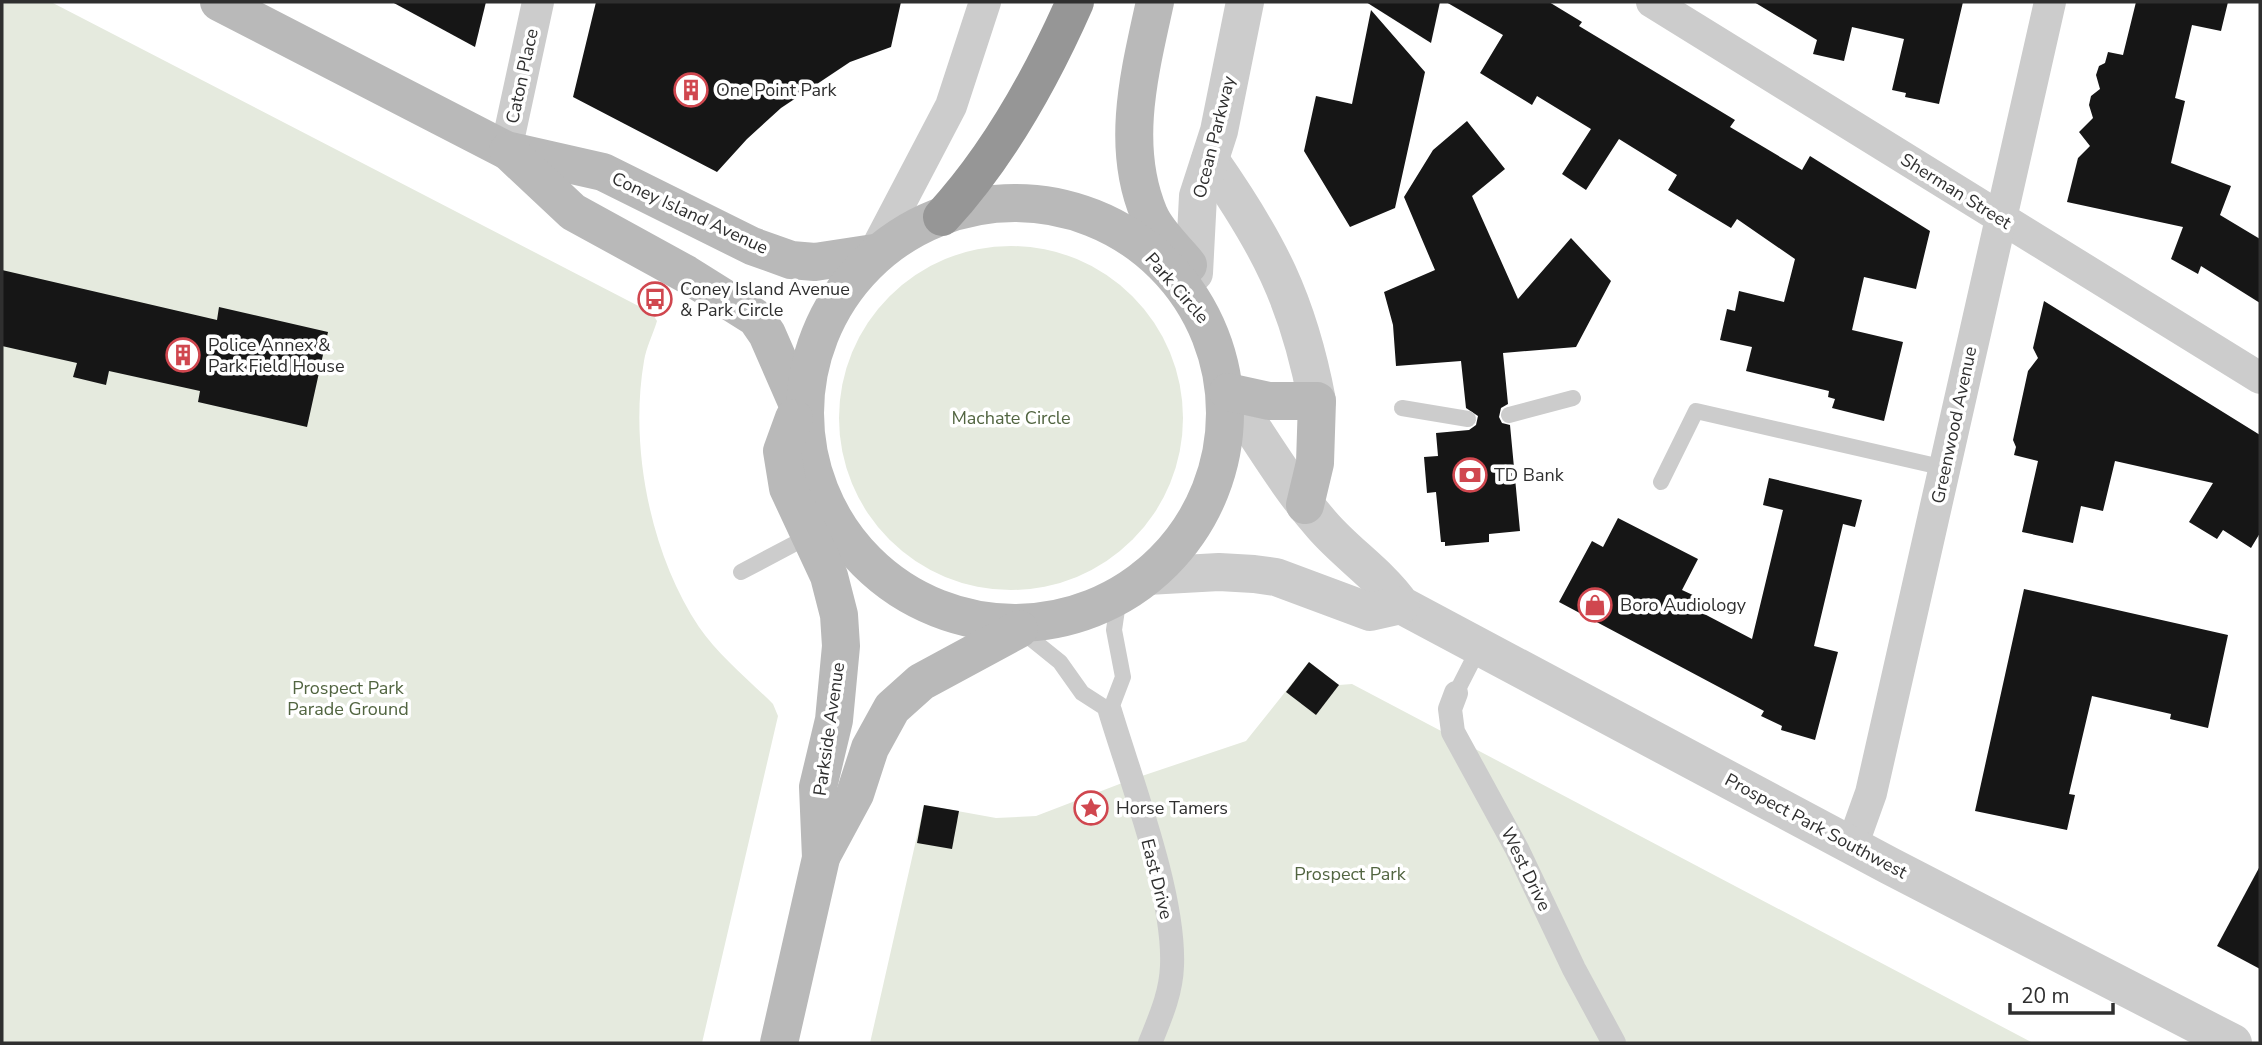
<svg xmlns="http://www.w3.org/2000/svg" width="2262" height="1045" viewBox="0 0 2262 1045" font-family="'Nunito Sans',sans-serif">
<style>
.green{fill:#e5eade}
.building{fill:#161616}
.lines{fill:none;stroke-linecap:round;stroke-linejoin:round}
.service{stroke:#ccc;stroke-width:16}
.pedestrian{stroke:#ccc;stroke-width:24}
.minor{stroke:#ccc;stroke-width:32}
.tertiary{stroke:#ccc;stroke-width:38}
.secondary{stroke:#b9b9b9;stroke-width:38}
.motorway{stroke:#969696;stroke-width:38}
.labels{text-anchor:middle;stroke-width:7;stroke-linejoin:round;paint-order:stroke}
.street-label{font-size:18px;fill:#2f2f2f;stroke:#fff}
.poi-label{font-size:18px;fill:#2f2f2f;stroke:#fff;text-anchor:start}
.park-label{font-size:18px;fill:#526541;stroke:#fff}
</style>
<rect width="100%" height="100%" fill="#fff"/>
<g class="green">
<path d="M2 2H51L652 313 657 321C653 334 646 348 644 361 629 448 651 555 699 627 718 655 749 680 773 704L778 716 702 1043H2Z"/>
<circle cx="1011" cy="418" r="172"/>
<path d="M1309 662 1339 685 1352 684 2033 1043H870L924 805 996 818 1036 816 1130 780 1246 741Z"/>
</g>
<g class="building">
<path d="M392 2H486L475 47Z"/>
<path d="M596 2H901L891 47 850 62 781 108 747 139 717 172 573 97Z"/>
<path d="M1366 2H1440L1431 43Z"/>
<path d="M1446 2H1549L1582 22 1579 26 1735 120 1730 127 1802 170 1810 156 1930 231 1916 289 1864 277 1852 330 1903 342 1884 421 1832 408 1835 399 1828 397 1829 391 1746 371 1752 347 1720 340 1727 309 1735 311 1739 291 1784 302 1795 259 1737 219 1731 228 1668 190 1677 175 1619 139 1586 190 1562 174 1591 129 1537 96 1532 105 1480 73 1503 35Z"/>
<path d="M1754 2H1963L1939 104 1905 97 1906 93 1892 90 1904 39 1852 27 1844 61 1813 54 1817 40Z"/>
<path d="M2136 2H2228L2221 31 2192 25 2175 98 2185 101 2171 163 2231 186 2220 215 2260 239V303L2201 266 2198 274 2171 259 2183 227 2067 202 2078 158 2090 146 2079 132 2093 118 2089 105 2091 96 2100 89 2096 75 2099 66 2105 63 2108 52 2123 55Z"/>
<path d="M1371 10 1425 72 1395 208 1350 227 1304 151 1316 96 1352 104Z"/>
<path d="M1467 121 1505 169 1472 196 1518 299 1571 238 1611 281 1576 347 1503 353 1508 404 1501 408 1499 417 1502 423 1510 425 1520 531 1489 534V542L1445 546V542H1441L1436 492 1427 493 1424 457 1438 456 1436 433 1469 430 1476 425 1478 416 1466 408 1461 361 1396 366 1393 325 1384 292 1435 270 1404 197 1433 150Z"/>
<path d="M2 270 217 320 219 307 328 332 307 427 198 402 200 391 109 371 106 385 73 377 77 363 2 346Z"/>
<path d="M2044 301 2260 435V533L2251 548 2223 530 2217 539 2189 522 2213 483 2115 461 2103 511 2081 506 2073 543 2022 532 2038 461 2014 455 2016 447 2013 440 2028 371 2038 358 2033 348Z"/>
<path d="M1769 478 1862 500 1855 527 1843 524 1814 646 1838 652 1815 740 1781 730 1782 726 1761 716 1764 711 1559 602 1592 541 1603 547 1618 518 1698 559 1682 590 1695 596 1689 606 1752 639 1783 510 1763 505Z"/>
<path d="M2024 589 2228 635 2208 728 2170 719 2171 714 2092 696 2069 794 2075 795 2067 830 1975 811Z"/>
<path d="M1309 662 1339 685 1316 715 1286 692Z"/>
<path d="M924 805 959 811 952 849 917 843Z"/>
<path d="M2260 866V969L2217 946Z"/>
</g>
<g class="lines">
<g class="service">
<path d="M1402 408 1468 419"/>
<path d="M1509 415 1573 398"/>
<path d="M1661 482 1696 411 1945 468"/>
<path d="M741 572 811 535"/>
<path d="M1019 629 1060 662 1082 693 1110 711 1123 677 1114 630 1119 596"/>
<path d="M1456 693 1479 648"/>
</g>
<g class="pedestrian">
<path d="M1456 693 1450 709 1453 732 1517 849 1574 969 1614 1043"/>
<path d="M1110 711C1131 781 1175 895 1172 966 1171 994 1160 1018 1150 1043"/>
</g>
<g class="minor">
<path d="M1652 2 2260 378"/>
<path d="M506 150 538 2"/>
<path d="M874 253 951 106 985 2"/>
<path d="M1852 846 1871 793 2050 2"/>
</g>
<g class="tertiary">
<path d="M1210 160C1268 243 1298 300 1317 401"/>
<path d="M1194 273 1198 196 1219 131 1245 2"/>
<path d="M1228 392C1259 436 1286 484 1322 525 1347 554 1379 574 1401 605L1890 866 2233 1043"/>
<path d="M1147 576 1219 572 1254 574 1276 577 1370 612 1401 605"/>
</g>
<g class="secondary">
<path d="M219 2 506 150 603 172 752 246 791 260 815 262 874 253"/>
<path d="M1155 2C1140 71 1120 145 1149 214 1156 232 1176 250 1188 265"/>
<path d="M508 151 573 212 686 274 756 318 767 334 798 405"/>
<circle cx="1015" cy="413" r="210"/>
<path d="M1228 392 1269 401H1317L1315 463 1305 505"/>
<path d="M821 857 855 794 870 748 892 708 921 682 1019 629"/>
<path d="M779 1043 821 858 818 787 834 720 841 646 839 615 829 576 788 488 782 451 794 418"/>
</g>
<path class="motorway" d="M942 217C999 155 1041 79 1075 2"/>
</g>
<defs>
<symbol id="building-ring" viewBox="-11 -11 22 22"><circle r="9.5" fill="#fff" stroke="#d0474f" stroke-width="1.5"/><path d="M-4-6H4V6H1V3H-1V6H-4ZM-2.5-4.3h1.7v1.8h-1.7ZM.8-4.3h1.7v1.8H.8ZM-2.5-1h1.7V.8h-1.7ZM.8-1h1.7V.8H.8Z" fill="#d0474f"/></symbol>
<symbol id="bus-ring" viewBox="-11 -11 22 22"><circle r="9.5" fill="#fff" stroke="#d0474f" stroke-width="1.5"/><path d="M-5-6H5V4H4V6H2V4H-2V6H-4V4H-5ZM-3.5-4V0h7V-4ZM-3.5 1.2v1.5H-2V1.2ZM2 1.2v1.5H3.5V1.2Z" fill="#d0474f"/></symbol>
<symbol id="bank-ring" viewBox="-11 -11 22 22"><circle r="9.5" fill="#fff" stroke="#d0474f" stroke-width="1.5"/><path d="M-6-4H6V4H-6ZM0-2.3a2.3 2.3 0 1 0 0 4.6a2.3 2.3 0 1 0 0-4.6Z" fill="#d0474f"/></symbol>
<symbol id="shop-ring" viewBox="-11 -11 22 22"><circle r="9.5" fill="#fff" stroke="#d0474f" stroke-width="1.5"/><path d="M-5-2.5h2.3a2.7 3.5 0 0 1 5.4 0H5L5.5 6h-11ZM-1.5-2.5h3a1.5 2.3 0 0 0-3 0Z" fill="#d0474f"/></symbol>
<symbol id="sight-ring" viewBox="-11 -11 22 22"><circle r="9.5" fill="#fff" stroke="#d0474f" stroke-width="1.5"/><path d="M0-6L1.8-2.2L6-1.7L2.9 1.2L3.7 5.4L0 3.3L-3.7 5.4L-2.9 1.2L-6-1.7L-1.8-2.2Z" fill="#d0474f"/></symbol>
</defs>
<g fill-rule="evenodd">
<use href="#building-ring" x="672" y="71" width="38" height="38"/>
<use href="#bus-ring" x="636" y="280" width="38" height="38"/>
<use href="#building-ring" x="164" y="336" width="38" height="38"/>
<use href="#bank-ring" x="1451" y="456" width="38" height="38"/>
<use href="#shop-ring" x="1576" y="586" width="38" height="38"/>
<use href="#sight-ring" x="1072" y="789" width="38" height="38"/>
</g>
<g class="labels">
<g class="street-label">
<text transform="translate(522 76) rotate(-78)" y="6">Caton Place</text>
<text transform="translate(1214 137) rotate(-76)" y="6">Ocean Parkway</text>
<text transform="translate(1956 191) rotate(32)" y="6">Sherman Street</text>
<text transform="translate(690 213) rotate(25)" y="6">Coney Island Avenue</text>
<text transform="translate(1177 288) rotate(49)" y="6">Park Circle</text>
<text transform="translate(1954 425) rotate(-78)" y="6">Greenwood Avenue</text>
<text transform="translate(829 729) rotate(-82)" y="6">Parkside Avenue</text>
<text transform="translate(1816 826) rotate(28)" y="6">Prospect Park Southwest</text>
<text transform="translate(1526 869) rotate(64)" y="6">West Drive</text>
<text transform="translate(1157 879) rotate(76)" y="6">East Drive</text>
</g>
<g class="poi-label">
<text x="716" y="96">One Point Park</text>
<text x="680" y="295">Coney Island Avenue<tspan x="680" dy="21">&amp; Park Circle</tspan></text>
<text x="208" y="351">Police Annex &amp;<tspan x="208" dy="21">Park Field House</tspan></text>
<text x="1494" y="481">TD Bank</text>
<text x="1620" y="611">Boro Audiology</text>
<text x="1116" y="814">Horse Tamers</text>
</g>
<g class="park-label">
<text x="1011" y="424">Machate Circle</text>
<text x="348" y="694">Prospect Park<tspan x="348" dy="21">Parade Ground</tspan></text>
<text x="1350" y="880">Prospect Park</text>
</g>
</g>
<rect width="2262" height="1045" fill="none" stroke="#2f2f2f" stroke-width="7"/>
<path d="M2010 1003v10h103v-10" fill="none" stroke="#2f2f2f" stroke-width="3.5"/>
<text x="2021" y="1003" font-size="21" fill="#2f2f2f" stroke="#ffffff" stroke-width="5" paint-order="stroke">20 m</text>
</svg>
